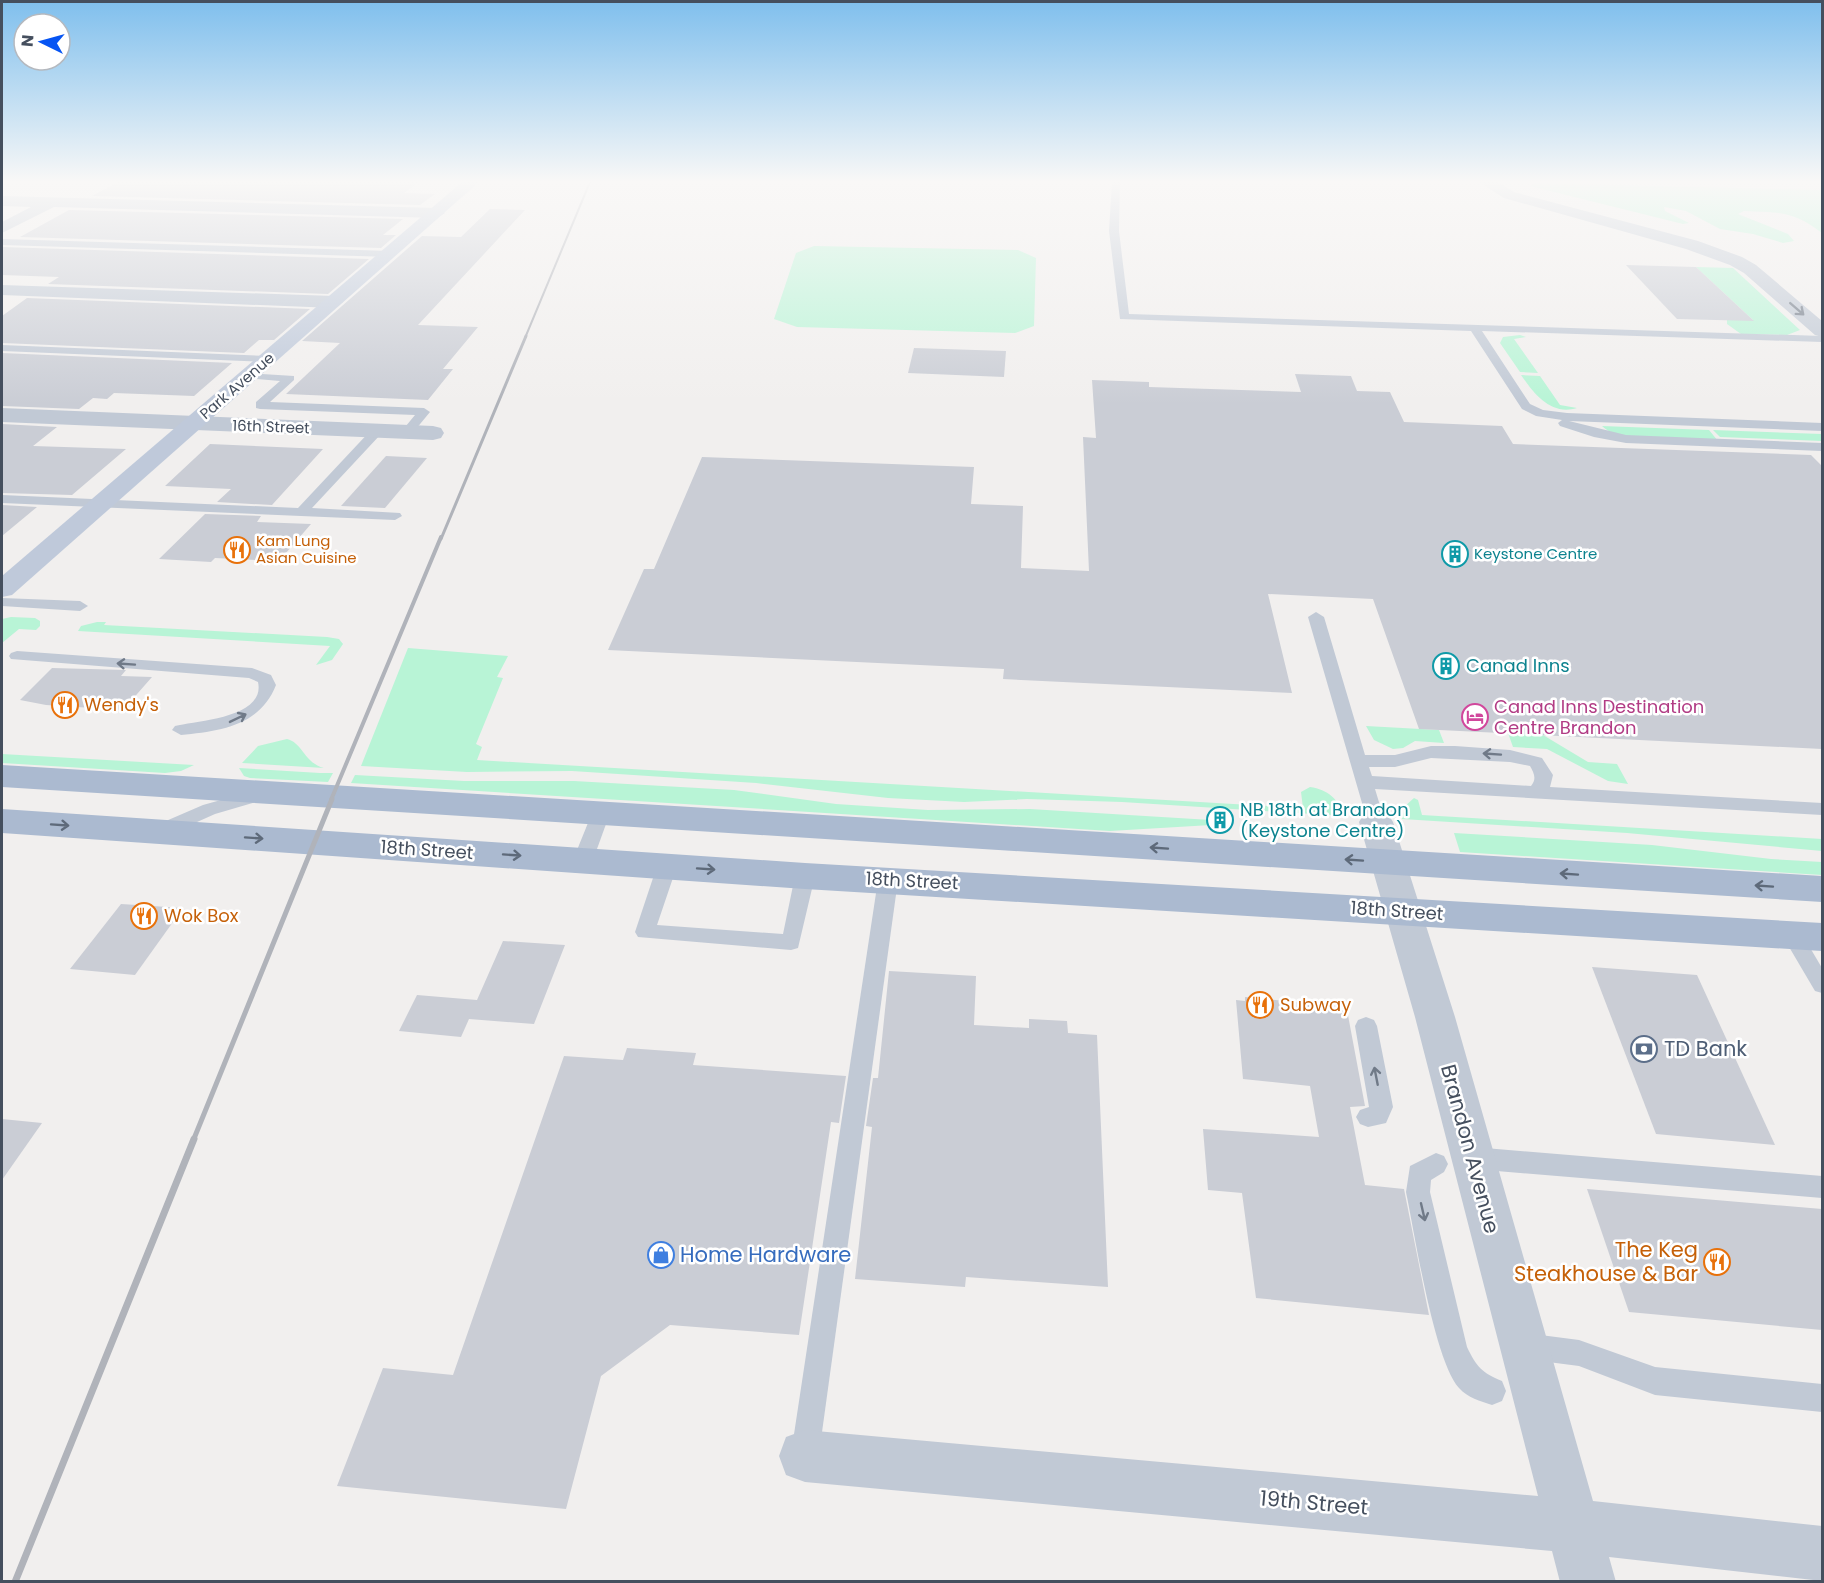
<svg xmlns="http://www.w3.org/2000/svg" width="1824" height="1583" viewBox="0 0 1824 1583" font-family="Poppins,sans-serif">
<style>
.green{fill:#b8f4d6}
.building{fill:#cacdd5}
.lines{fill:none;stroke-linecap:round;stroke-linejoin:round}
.lane{fill:#c1c9d5;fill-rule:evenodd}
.street{fill:#c1c9d5;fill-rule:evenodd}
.secondary{fill:#bfc9da;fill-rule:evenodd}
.primary{fill:#abbad0;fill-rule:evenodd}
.rail-far4{stroke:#b0b3ba;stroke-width:2}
.rail-far3{stroke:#b0b3ba;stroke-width:3}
.rail-far2{stroke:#b0b3ba;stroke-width:4}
.rail-far1{stroke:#b0b3ba;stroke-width:5}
.rail{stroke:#b0b3ba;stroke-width:7}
.oneway{stroke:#707a88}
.oneway2{stroke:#5e6a7a}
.labels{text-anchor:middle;stroke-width:5;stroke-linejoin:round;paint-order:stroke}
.far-street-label{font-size:15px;fill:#454f5e;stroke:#fff}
.far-food-label{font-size:15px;fill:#c56008;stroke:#fff;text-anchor:start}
.far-culture-label{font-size:15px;fill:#0d838f;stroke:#fff;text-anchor:start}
.culture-label{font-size:18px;fill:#0d838f;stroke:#fff;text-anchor:start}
.food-label{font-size:18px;fill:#c56008;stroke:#fff;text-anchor:start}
.hotel-label{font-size:18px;fill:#b23c85;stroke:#fff;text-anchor:start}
.street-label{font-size:18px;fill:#454f5e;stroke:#fff}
.near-service-label{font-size:21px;fill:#4e5e75;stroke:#fff;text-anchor:start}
.near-street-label{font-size:21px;fill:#454f5e;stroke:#fff}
.near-food-label{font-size:21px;fill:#c56008;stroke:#fff;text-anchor:end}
.near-shop-label{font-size:21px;fill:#366cbe;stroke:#fff;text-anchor:start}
</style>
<rect width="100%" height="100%" fill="#f1efee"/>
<g class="green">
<path d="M1535 183 1822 190V233C1792 210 1780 213 1744 211L1738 214 1788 234 1794 241 1783 243 1753 234 1720 229 1686 211 1664 207 1665 211 1689 223 1683 224 1530 186Z"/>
<path d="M814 246 1018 250 1036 258 1034 326 1015 333 797 327 774 319 796 253Z"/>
<path d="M1696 267 1733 268 1800 330 1787 335 1741 334 1727 324V320H1753Z"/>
<path d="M1520 335 1526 337 1514 339 1538 373 1520 372 1500 343 1503 337Z"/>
<path d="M1521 375 1540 376 1560 405 1577 408C1551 416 1534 394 1521 375Z"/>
<path d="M1602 426 1709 430 1718 441C1691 440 1621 446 1602 426Z"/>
<path d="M1713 430 1822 434V441L1720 437Z"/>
<path d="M11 617 35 618 40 621V626L36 630 19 629 2 643V619Z"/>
<path d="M97 622H106L104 625 327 637 339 639 343 644 332 660 316 665 330 646 78 631 81 626Z"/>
<path d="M408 648 508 656 497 677 503 678 476 744 482 747 477 760 1303 808 1301 792 1310 787C1328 790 1338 798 1344 816L1122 802 1027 799 964 802 888 798 756 783 572 771 467 772 361 766Z"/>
<path d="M1366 726 1439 730 1444 743 1415 741 1403 748 1393 749 1374 740Z"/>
<path d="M1508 733 1543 735 1588 762 1617 764 1628 784 1608 781 1547 749 1513 747Z"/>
<path d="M287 739C303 743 304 763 324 768L242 763 258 746Z"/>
<path d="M2 754 194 765 181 771 165 773 2 763Z"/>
<path d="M239 768 320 773H333L328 782 250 778 244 776Z"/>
<path d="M355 775 464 781H574L734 790 836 804 928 810 1030 809 1211 820V825L1110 831 351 783Z"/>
<path d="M1414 798 1418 800 1422 815 1822 839V851L1627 833 1402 819 1405 806Z"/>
<path d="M1454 833 1652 845 1771 859 1822 862V875L1460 852Z"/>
</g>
<g class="building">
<path d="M118 182H419L404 193 435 194 420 205 92 196Z"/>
<path d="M490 209 525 210 418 325 478 327 443 369H453L428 400 286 394 340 343 302 341 422 236 461 237Z"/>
<path d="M69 210 403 219 383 235H396L381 248 20 237Z"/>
<path d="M2 248V247L369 259 328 294 48 284 59 277 2 275Z"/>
<path d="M1626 265 1696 267 1754 321 1677 319Z"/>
<path d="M27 298 310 309 274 340H259L244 353 2 343V316Z"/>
<path d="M914 348 1006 351 1004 377 908 373Z"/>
<path d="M2 353 232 363 194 396 114 393 107 399 93 398 79 409 2 406Z"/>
<path d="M1295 374 1351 376 1357 391 1390 392 1404 422 1502 426 1513 444 1811 455 1822 466V749L1419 729 1373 599 1268 594 1292 693 1003 679 1004 669 608 650 644 569H654L702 457 974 467 971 504 1023 506 1021 568 1089 571 1083 437 1096 438 1092 380 1149 382V387L1301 392Z"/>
<path d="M2 424 57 427 33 446 126 449 72 495 2 493Z"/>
<path d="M210 444 323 449 272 505 217 502 231 489 165 486Z"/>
<path d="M386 456 427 458 385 508 341 506Z"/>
<path d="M2 505 37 507 2 536Z"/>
<path d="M205 514 261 516 257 522 311 524 279 561 215 558 211 562 159 559Z"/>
<path d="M52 668 126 670 121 676 152 677 123 710 46 705 20 700Z"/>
<path d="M121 904 183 908 135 975 70 969Z"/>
<path d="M503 941 565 945 534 1024 469 1019 461 1037 399 1031 417 995 477 1000Z"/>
<path d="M1592 967 1697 975 1775 1145 1656 1134Z"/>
<path d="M889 971 976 976 974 1025 1029 1028V1019L1067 1021 1068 1033 1097 1035 1108 1287 966 1277 965 1287 855 1279 872 1127 866 1126 873 1078H878Z"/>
<path d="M1245 997 1329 1005 1330 1009 1347 1010 1365 1106 1350 1107 1365 1185 1404 1189 1429 1315 1256 1298 1242 1193 1208 1190 1203 1129 1319 1137 1310 1086 1243 1079 1236 1000 1245 1001Z"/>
<path d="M627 1048 696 1053 693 1065 846 1076 839 1123 831 1122 799 1335 670 1325 601 1376 566 1509 337 1486 383 1368 453 1375 564 1056 623 1060Z"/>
<path d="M2 1119 42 1123 2 1180Z"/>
<path d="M1587 1189 1822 1209V1330L1629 1312Z"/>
</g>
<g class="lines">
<g class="lane">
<path d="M1112 182H1120L1119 231 1129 314 1822 336V342L1482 331 1530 404 1543 410 1567 413 1822 423V431L1569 421 1626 435 1822 443V451L1626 443 1594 437 1560 426 1558 423 1562 420 1536 416 1522 409 1471 331 1120 319 1109 231Z"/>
<path d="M2 239 390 251 395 254 390 257 2 245Z"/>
<path d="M2 345 268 356 274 359 268 362 2 351Z"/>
<path d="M248 373 294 376V380L270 402 424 408 430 412 411 435 407 436 401 432 415 415 260 409 256 408V402L280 381 244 378V374Z"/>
<path d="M377 427 381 428V434L312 508 400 513 402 516 395 520 2 503V495L298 508 373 428Z"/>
<path d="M2 598 80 601 88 606 80 611 2 606Z"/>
<path d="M1316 612 1324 617 1365 755H1395L1431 746H1455L1510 750 1542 758 1553 775 1550 787 1822 803V815L1375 789 1385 822 1383 827H1369L1308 617ZM1431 758 1510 762 1530 766C1534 773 1537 779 1531 786L1372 776 1369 767H1395Z"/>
<path d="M17 651 252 668 271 675 276 685C260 726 220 731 181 735L172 730 175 726C196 721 266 718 258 682L249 678 11 659 9 656 11 653Z"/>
<path d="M253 791 259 793 262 797 259 801 215 814 159 839 152 837 150 832 152 827 203 805Z"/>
<path d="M601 807 607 808 610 813 593 860 590 865H576L573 860 592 813 595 808Z"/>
<path d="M667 859 674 861 677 866 657 925 783 934 795 876 798 871H812L815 876 798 948 791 950 638 937 635 932 657 866 660 861Z"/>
<path d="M888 873 895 875 898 880 819 1454 815 1464 805 1468 795 1464 791 1454 878 880 881 875Z"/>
<path d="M1792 927 1799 929 1822 968V993L1815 991 1782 935 1785 929Z"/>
<path d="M1366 1017 1374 1020 1377 1026 1393 1107 1386 1123 1368 1127 1360 1124 1356 1117 1360 1110 1369 1107 1355 1026 1358 1020Z"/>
<path d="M1473 1147 1822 1176V1198L1473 1169 1465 1166 1461 1158 1465 1150Z"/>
<path d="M1436 1153 1444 1156 1448 1164 1444 1172 1431 1180 1430 1192 1467 1347C1476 1366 1482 1373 1502 1381L1506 1391 1502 1401 1492 1405C1480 1401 1468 1398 1459 1388 1434 1360 1415 1235 1406 1192L1410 1166Z"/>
<path d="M1525 1333 1579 1340 1655 1367 1822 1384V1412L1655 1395 1579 1366 1525 1359 1515 1356 1512 1346 1515 1336Z"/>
</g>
<g class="street">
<path d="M1479 182H1498L1514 192 1698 241 1742 257 1756 265 1822 321V337L1815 335 1744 273 1730 265 1686 249 1504 198Z"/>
<path d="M2 196 437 208 445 213 437 218 54 207 2 233V222L31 207 2 206Z"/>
<path d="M2 285 334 296 343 302 334 308 2 295Z"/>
<path d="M2 408 433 426 441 428 444 433 441 438 433 440 2 422Z"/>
<path d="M1376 810 1388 814 1393 822 1455 1017 1593 1501 1822 1526V1581L1609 1557 1616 1582H1560L1552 1551 805 1482 786 1475 779 1456 786 1437 805 1430 1538 1496 1415 1017 1359 822 1364 814Z"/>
</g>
<path class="secondary" d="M462 182H479L12 595 2 597V576Z"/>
<g class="primary">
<path d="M2 765 1822 876V902L2 787Z"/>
<path d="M2 809 805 863 1822 923V951L805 889 2 833Z"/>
</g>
<path class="rail-far4" d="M525 338 590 182"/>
<path class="rail-far3" d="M441 539 526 336"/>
<path class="rail-far2" d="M331 800 441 537"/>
<path class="rail-far1" d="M193 1141 332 799"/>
<path class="rail" d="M15 1582 194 1139"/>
</g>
<defs><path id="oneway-shaft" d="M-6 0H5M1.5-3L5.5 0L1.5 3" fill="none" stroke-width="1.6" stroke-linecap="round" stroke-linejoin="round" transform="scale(1.5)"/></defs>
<g class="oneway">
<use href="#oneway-shaft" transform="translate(1797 309) rotate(41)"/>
<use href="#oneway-shaft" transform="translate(126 664) rotate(-176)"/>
<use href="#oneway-shaft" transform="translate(238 718) rotate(-26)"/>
<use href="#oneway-shaft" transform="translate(1492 754) rotate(-176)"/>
<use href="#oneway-shaft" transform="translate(1376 1076) rotate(-101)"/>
<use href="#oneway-shaft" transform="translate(1423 1212) rotate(77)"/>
</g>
<g class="oneway2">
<use href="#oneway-shaft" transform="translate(60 825) rotate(4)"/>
<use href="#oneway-shaft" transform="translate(254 838) rotate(4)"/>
<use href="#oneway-shaft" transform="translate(1159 848) rotate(-176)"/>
<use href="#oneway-shaft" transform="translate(512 855) rotate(4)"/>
<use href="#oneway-shaft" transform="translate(1354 860) rotate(-176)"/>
<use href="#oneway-shaft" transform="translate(706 869) rotate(4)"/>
<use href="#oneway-shaft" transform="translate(1569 874) rotate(-176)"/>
<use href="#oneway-shaft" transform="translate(1764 886) rotate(-176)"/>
</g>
<linearGradient id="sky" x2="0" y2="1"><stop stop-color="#7fbfed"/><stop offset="0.45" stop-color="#f9f8f7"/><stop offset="1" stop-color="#f9f8f7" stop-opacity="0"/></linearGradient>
<rect width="1824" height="404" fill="url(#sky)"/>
<defs>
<symbol id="restaurant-ring" viewBox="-11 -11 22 22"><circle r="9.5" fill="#fff" stroke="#e8710a" stroke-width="1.5"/><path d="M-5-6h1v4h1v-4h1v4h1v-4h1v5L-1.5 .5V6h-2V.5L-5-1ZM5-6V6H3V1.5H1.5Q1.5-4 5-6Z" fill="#e8710a"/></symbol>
<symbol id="building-ring" viewBox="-11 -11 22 22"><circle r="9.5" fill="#fff" stroke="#0f9aa8" stroke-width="1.5"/><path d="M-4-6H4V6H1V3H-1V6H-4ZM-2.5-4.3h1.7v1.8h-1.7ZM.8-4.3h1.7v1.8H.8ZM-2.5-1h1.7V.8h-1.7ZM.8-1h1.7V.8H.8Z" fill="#0f9aa8"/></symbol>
<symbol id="hotel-ring" viewBox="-11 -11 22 22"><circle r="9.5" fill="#fff" stroke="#d1479c" stroke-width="1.5"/><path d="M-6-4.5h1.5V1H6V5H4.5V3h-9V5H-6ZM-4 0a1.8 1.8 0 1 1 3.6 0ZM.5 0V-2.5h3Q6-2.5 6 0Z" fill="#d1479c"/></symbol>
<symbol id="bank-ring" viewBox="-11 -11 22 22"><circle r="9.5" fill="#fff" stroke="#5c6f8a" stroke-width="1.5"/><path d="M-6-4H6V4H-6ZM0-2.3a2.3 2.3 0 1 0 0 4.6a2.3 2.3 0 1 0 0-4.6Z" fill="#5c6f8a"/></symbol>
<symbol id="shop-ring" viewBox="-11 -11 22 22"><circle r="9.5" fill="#fff" stroke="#3f7fe0" stroke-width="1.5"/><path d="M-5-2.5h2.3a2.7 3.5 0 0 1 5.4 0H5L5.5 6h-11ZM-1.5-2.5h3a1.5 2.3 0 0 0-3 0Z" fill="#3f7fe0"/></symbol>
</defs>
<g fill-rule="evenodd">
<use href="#restaurant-ring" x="222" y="535" width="30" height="30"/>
<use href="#building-ring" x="1440" y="539" width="30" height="30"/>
<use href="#building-ring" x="1431" y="651" width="30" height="30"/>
<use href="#restaurant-ring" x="50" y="690" width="30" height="30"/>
<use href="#hotel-ring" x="1460" y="702" width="30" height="30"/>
<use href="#building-ring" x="1205" y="805" width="30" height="30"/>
<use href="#restaurant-ring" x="129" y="901" width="30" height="30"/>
<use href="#restaurant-ring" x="1245" y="990" width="30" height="30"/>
<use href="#bank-ring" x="1629" y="1034" width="30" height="30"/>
<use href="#shop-ring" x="646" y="1240" width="30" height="30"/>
<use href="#restaurant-ring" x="1702" y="1247" width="30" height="30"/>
</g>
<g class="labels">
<g class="far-street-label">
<text transform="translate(237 386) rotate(-41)" y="5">Park Avenue</text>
<text transform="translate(271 427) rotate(2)" y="5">16th Street</text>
</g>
<g class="far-food-label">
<text x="256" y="546">Kam Lung<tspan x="256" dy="17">Asian Cuisine</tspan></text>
</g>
<g class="far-culture-label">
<text x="1474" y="559">Keystone Centre</text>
</g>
<g class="culture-label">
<text x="1466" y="672">Canad Inns</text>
<text x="1240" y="816">NB 18th at Brandon<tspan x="1240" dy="21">(Keystone Centre)</tspan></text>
</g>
<g class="food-label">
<text x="84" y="711">Wendy's</text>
<text x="164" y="922">Wok Box</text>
<text x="1280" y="1011">Subway</text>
</g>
<g class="hotel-label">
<text x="1494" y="713">Canad Inns Destination<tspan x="1494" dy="21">Centre Brandon</tspan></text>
</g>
<g class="street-label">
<text transform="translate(427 850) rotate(4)" y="6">18th Street</text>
<text transform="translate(912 881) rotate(3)" y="6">18th Street</text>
<text transform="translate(1397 911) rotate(4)" y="6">18th Street</text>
</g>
<g class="near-service-label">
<text x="1664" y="1056">TD Bank</text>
</g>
<g class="near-street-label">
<text transform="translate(1470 1149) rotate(75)" y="7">Brandon Avenue</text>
<text transform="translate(1314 1503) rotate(5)" y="7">19th Street</text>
</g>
<g class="near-food-label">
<text x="1698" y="1257">The Keg<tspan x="1698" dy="24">Steakhouse &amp; Bar</tspan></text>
</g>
<g class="near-shop-label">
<text x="680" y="1262">Home Hardware</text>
</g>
</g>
<rect width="1824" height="1583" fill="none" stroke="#454f5e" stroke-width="6"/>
<g transform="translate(42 42) rotate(275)"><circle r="28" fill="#ffffff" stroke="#b5b9bf" stroke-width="1.5"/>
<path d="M0-4.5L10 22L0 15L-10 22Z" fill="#0654f3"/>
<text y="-9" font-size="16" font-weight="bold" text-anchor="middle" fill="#454f5e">N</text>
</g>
</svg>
